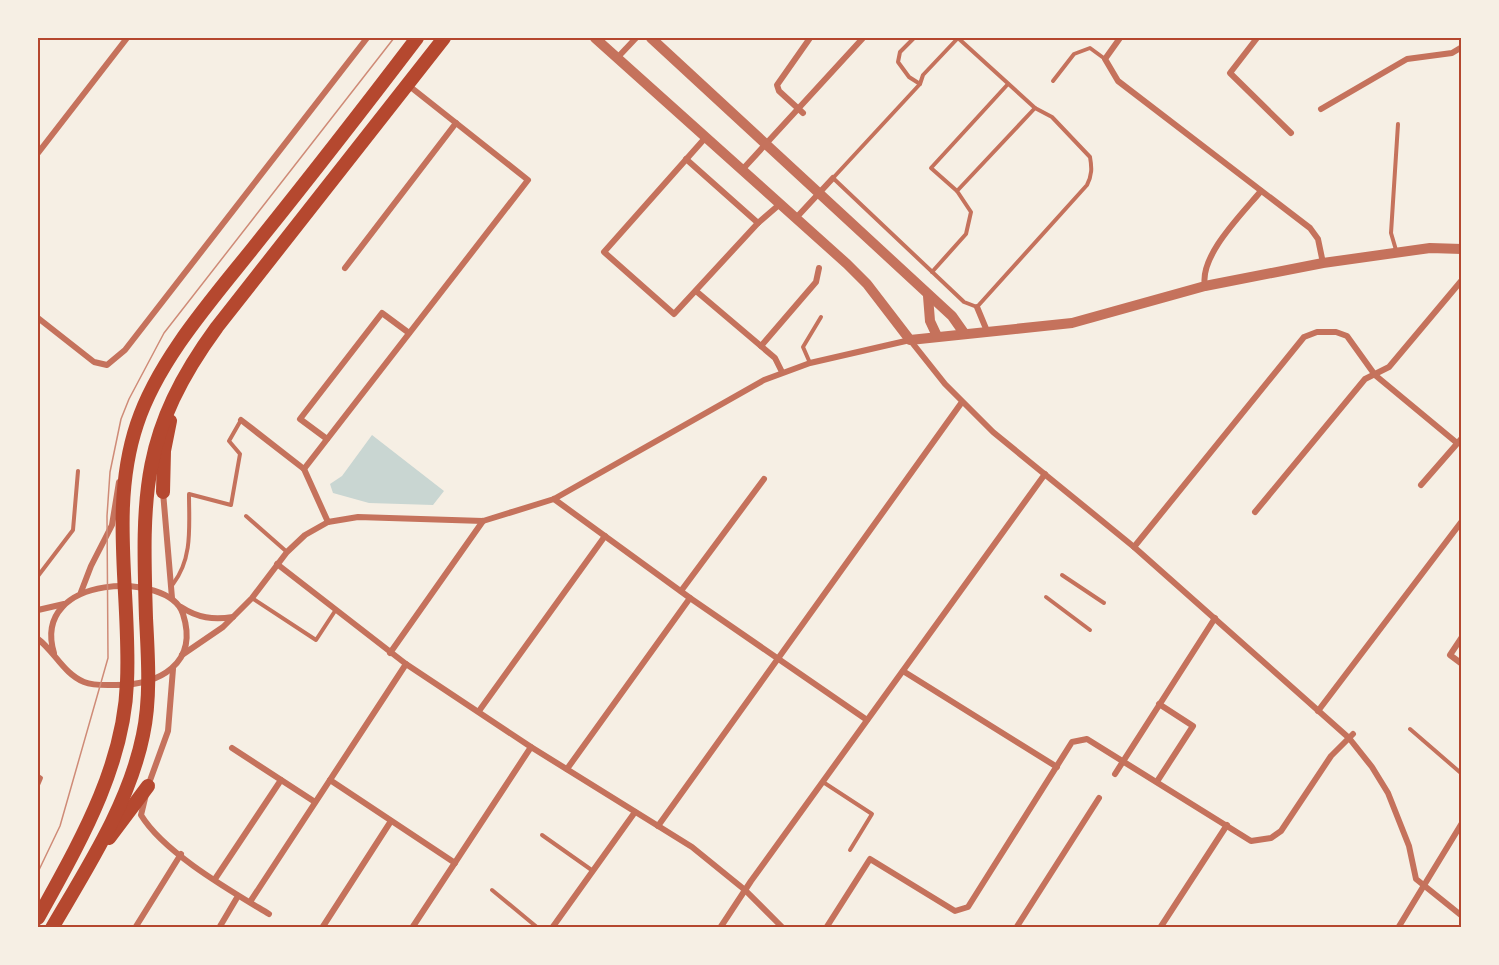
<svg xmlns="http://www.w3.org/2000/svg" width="1499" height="965" viewBox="0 0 1499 965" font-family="'Alegreya Sans',sans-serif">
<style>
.water{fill:#c9d6d2}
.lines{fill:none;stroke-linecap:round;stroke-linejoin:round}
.service{stroke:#c5725c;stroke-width:4}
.minor{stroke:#c5725c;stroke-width:6}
.tertiary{stroke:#c5725c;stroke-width:10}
.primary{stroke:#b5482f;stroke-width:14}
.tram{stroke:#cf8b77;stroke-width:1.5}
.neatline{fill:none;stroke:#b5482f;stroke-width:2}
</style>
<rect width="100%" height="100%" fill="#f6efe4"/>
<path class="water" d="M372 435 444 491 433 505 369 503 333 493 330 484 342 476Z"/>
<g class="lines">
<g class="service">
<path d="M914 38 900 52 898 62 909 77 920 84"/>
<path d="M958 38 1035 108 1052 117 1090 157C1092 168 1092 175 1087 185L977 307 964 302 833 178 920 84 923 75Z"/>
<path d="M1053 81 1074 54 1090 48 1105 59"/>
<path d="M957 191 931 168 1008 84"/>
<path d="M1396 250 1391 233 1398 124"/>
<path d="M932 272 966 234 971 212 957 191 1035 108"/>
<path d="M810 363 803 347 821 317"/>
<path d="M246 516 287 552"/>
<path d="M1062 575 1104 603"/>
<path d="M38 576 73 530 78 471"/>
<path d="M173 584C193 558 189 526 189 494L231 505 240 454 229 441 241 420"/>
<path d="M1046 597 1090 630"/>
<path d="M252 598 316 640 335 611"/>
<path d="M1410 729 1462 774"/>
<path d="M38 776 41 778 38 785"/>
<path d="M823 782 872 814 850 850"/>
<path d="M542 835 593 871"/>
<path d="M492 890 538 928"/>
</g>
<g class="minor">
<path d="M1120 38 1105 59 1118 81 1310 228 1318 239 1323 263"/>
<path d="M1257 38 1230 73 1291 133"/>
<path d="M618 57 636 38"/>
<path d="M1321 109 1407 59 1452 53 1462 47"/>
<path d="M803 113 779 91 777 85 810 38"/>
<path d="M706 137 604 252 674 314 758 223 780 204"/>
<path d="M38 153 127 38"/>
<path d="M686 159 758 223"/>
<path d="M742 170 863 38"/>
<path d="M796 218 833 178"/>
<path d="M345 268 456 123"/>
<path d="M1205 286C1199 256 1242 214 1261 191"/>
<path d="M696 291 775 358 782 372"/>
<path d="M977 307 987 331"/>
<path d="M38 318 94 362 107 365 125 350 367 38"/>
<path d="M761 346 816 282 819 268"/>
<path d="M241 420 304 469 328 522"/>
<path d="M327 439 300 419 382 313 409 333"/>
<path d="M304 469 528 180 408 85"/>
<path d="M1421 485 1462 438"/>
<path d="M163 492 172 598"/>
<path d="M554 499 690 598 867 720"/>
<path d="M1255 512 1365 379 1389 367 1462 280"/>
<path d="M1134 547 1304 337 1317 332H1336L1347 336 1375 375 1457 443"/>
<path d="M277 564 406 664 531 747 692 847 745 890 783 928"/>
<path d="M681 591 764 479"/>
<path d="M81 592 91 566 112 525 119 482"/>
<path d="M181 607C198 618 213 620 233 617"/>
<path d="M38 610 64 604"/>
<path d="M1462 637 1450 655 1462 664"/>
<path d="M38 639C54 651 64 674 84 682 94 686 106 685 116 685 159 685 199 664 183 614 170 571 30 573 54 653"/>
<path d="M390 653 483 521"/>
<path d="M182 655 223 627 252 598 287 552 305 535 328 522 358 517 483 521 554 499 764 380 810 363 910 340 945 384 993 432 1134 547 1349 738 1372 767 1388 793 1409 846 1416 879 1462 916"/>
<path d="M173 669 168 731 148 786 141 815C164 853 231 891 269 914"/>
<path d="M903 671 1057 767"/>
<path d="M479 711 605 536"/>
<path d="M1318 711 1462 521"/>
<path d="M232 748 315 802"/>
<path d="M567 769 690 598"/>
<path d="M1115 774 1215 618"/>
<path d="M330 780 455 863"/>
<path d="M1158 780 1193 726 1159 704"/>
<path d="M658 826 962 402"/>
<path d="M215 879 281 780"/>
<path d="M250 902 406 664"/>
<path d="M135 928 181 854"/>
<path d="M219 928 238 896"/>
<path d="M322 928 391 821"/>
<path d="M412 928 531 747"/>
<path d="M552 928 635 812"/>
<path d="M720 928 751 881 1045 474"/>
<path d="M826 928 870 859 955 911 968 907 1072 742 1087 739 1251 841 1271 838 1281 831 1331 756 1353 734"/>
<path d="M1016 928 1099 798"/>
<path d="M1160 928 1227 825"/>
<path d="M1398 928 1462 823"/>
</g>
<g class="tertiary">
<path d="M595 38 847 264 867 284 910 340 1072 323 1205 286 1323 263 1430 248 1462 249"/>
<path d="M651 38 952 316 964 333"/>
<path d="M928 296 930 321 937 336"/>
</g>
<g class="primary">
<path d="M163 492 164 451 170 421"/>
<path d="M109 838 148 786"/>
<path d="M38 918C78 845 124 768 127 682 131 597 109 507 137 424 159 357 217 294 261 238 314 172 366 105 417 38"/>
<path d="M52 928C87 868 129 804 143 735 151 698 148 656 146 618 142 493 141 431 217 327L444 38"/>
</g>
<path class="tram" d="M38 872 60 826 108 658 107 516 110 472 121 419 129 399 164 333 394 38"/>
</g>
<rect width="1499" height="965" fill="none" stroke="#f6efe4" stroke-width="78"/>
<rect x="39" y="39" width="1421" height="887" class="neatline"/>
</svg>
